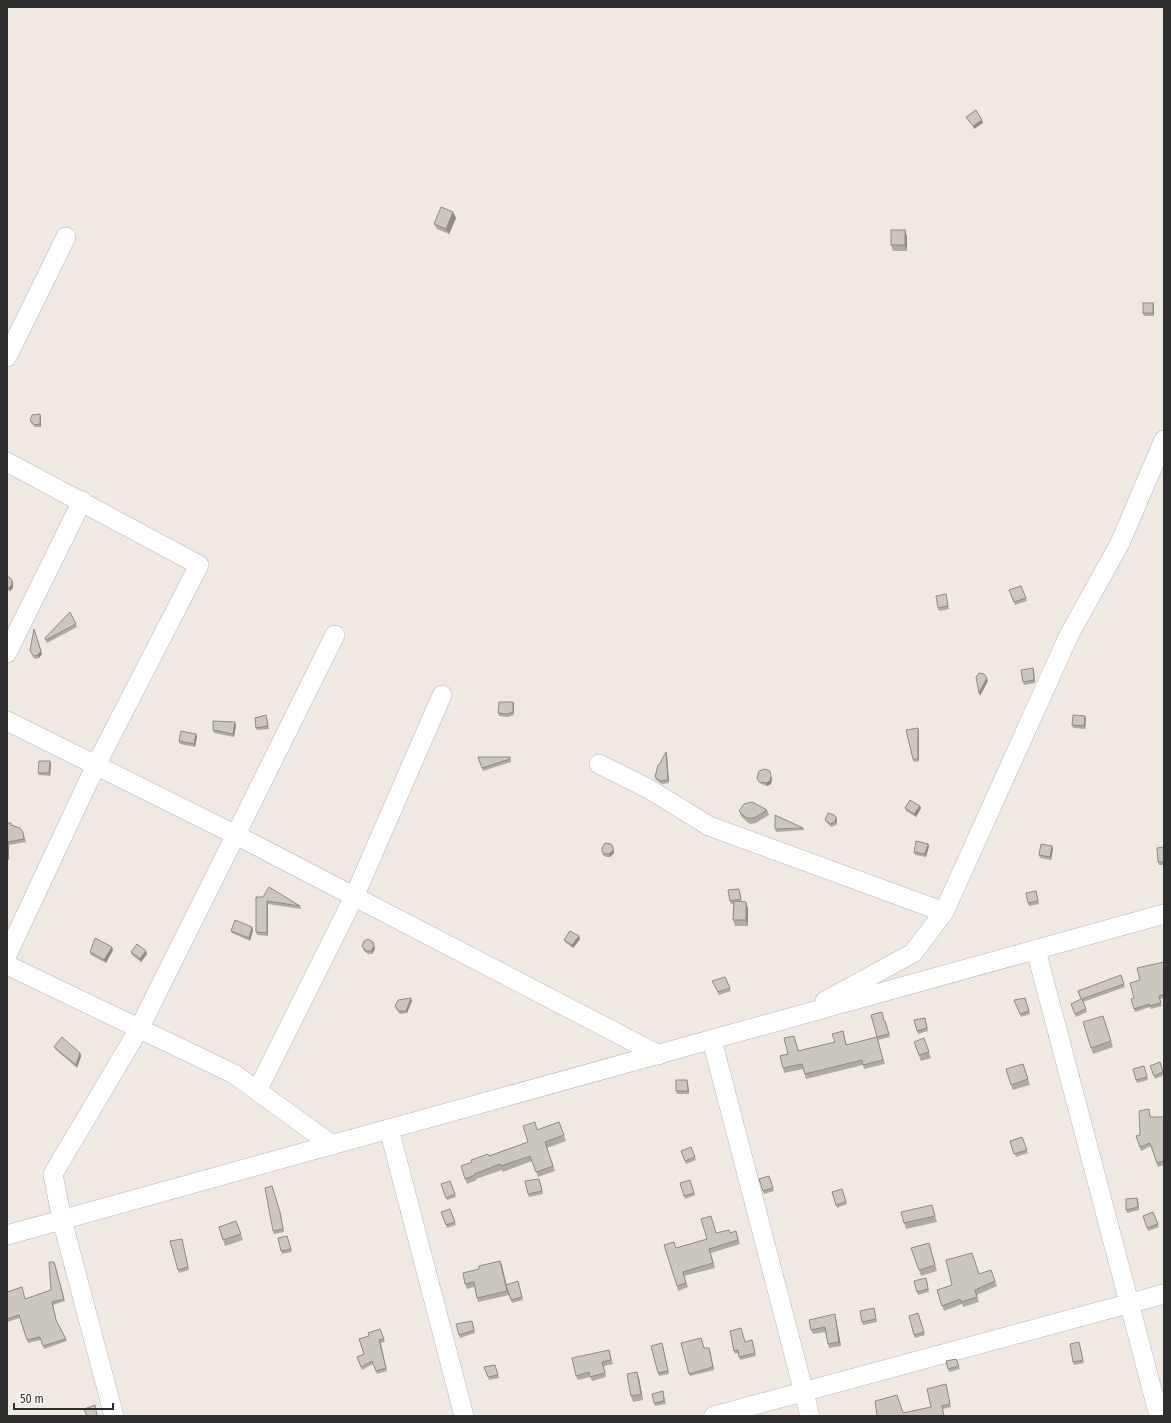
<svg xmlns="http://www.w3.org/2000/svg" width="1171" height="1423" viewBox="0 0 1171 1423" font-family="'Fira Sans Condensed',sans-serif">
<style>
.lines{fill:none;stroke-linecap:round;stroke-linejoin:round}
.minor-casing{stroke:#b4b7c1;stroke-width:20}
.minor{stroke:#fff;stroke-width:19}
.wall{fill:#afaba4}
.shaded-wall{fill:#8e8b86}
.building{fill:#cbc7bf;stroke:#8e8b86}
</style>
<rect width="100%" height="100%" fill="#efe9e1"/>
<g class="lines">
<defs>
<g id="minor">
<path d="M7 357 66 237"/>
<path d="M7 462 199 565 96 765 7 955"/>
<path d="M7 653 82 501"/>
<path d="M7 721 236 835 659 1055"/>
<path d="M599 764 649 789 709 826 944 912 913 953 825 1001"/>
<path d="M944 912 1069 635 1120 543 1164 440"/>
<path d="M1036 950 1159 1416"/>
<path d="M7 965 234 1074 332 1145"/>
<path d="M712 1040 810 1416"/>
<path d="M257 1091 354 897 442 695"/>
<path d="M389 1129 464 1416"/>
<path d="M7 1235 1164 914"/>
<path d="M114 1416 62 1220 53 1174 139 1029 335 635"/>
<path d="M714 1416 1164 1294"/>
</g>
</defs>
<use href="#minor" class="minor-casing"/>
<use href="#minor" class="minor"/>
</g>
<g class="wall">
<path d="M453 212 456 218 449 234 437 229 434 224Z"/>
<path d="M907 236V251H893L891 245Z"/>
<path d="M1154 306V316H1144L1143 313Z"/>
<path d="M41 417V427H35L31 423 30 420Z"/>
<path d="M7 577 13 583V588L10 591 7 590Z"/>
<path d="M1021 586 1027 601 1015 605 1009 590Z"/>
<path d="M946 594 949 609 939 611 938 608Z"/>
<path d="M76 624 77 627 47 643 46 641 45 638Z"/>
<path d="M30 650 42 654 39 658 35 659 33 657Z"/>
<path d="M1033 668 1034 671 1035 683 1024 685 1023 682Z"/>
<path d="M513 702 514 705V715L508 717 499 716 498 713Z"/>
<path d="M1085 716 1086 719 1085 729 1073 728 1072 725Z"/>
<path d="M267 718 269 729 257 730 256 728Z"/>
<path d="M236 725 234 737 214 733 213 730Z"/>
<path d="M918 728 919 731V761L914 762 913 759Z"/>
<path d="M196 734 197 737 195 747 180 744 179 741Z"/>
<path d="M666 752 667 755 669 783 662 784 656 780 655 777Z"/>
<path d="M478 757H510L511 762 483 771Z"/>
<path d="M51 764 50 776 39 775 38 773Z"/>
<path d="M757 778 772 779 771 784 767 786 761 784Z"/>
<path d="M920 806 921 808 916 817 906 811 905 808Z"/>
<path d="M767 810 769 815 756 823 750 824 747 822 741 816 739 811Z"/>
<path d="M825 820H837L836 825 831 827 826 822Z"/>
<path d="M7 823 23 832 26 842 9 845V860H7Z"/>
<path d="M803 828 805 830 776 832 775 829Z"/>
<path d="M928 844 929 846 926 857 915 855 914 852Z"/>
<path d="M1052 846 1053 849 1051 860 1040 858 1039 855Z"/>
<path d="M613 847 614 853 610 857H606L603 855 602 852Z"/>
<path d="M1164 847V865H1159L1158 862Z"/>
<path d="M1036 891 1039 904 1029 906 1028 903Z"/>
<path d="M740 892 742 902 748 908V926H735L733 920 734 904H731L730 901Z"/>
<path d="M256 897 300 906 301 909 268 904V936L257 935 256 932Z"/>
<path d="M252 927 253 930 250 941 232 933 231 931Z"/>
<path d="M579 936 580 939 573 948 565 942 564 940Z"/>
<path d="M374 945 375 949 372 954H368L364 951 362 946Z"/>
<path d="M113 950 106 963 91 955 90 952Z"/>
<path d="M131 952 147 954 141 962 132 955Z"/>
<path d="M1164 962V998L1160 999 1162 1006 1151 1009 1150 1007 1135 1012 1131 999 1134 998 1140 980Z"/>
<path d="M1121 975 1125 987 1083 1002 1087 1012 1076 1017 1071 1004 1081 999Z"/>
<path d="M725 977 731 991 719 995 712 981Z"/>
<path d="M1025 998 1030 1014 1021 1017 1014 1000Z"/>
<path d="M412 1001 407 1013 400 1014 396 1009 395 1006Z"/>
<path d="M1103 1016 1113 1047 1093 1054 1091 1048Z"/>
<path d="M884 1021H885L890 1037 878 1040 885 1064 864 1069 863 1065 806 1079 803 1069 784 1073 783 1068 794 1036 799 1051 835 1042 843 1031 847 1045 877 1037Z"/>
<path d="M926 1021 928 1031 918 1034 917 1031Z"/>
<path d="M924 1038 931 1058 921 1061 914 1042Z"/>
<path d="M54 1047 80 1053 81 1056 77 1068 56 1050Z"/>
<path d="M1160 1062 1164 1075 1155 1079 1150 1066Z"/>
<path d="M1023 1064 1030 1085 1013 1090 1011 1085Z"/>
<path d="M1144 1066 1148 1080 1137 1083 1136 1080Z"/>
<path d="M687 1080 688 1083 689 1094H677L676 1091Z"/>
<path d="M1150 1113 1151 1117H1164V1165L1158 1167 1151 1146 1141 1151 1136 1136 1140 1135Z"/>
<path d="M559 1122 566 1141 547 1148 555 1171 538 1177 532 1161 503 1172 502 1170 476 1179 477 1180 467 1184 461 1166 528 1142 538 1130Z"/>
<path d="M1022 1137 1028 1153 1016 1157 1010 1141Z"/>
<path d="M691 1147 696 1160 686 1164 681 1151Z"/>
<path d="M769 1176 774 1191 764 1194 759 1179Z"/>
<path d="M690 1180 695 1195 685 1199 684 1196Z"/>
<path d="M450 1181 456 1197 447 1200 446 1198Z"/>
<path d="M540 1181 543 1194 529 1197 528 1194Z"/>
<path d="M842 1189 847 1204 837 1208 832 1192Z"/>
<path d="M1137 1198 1138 1201 1139 1210 1127 1213 1126 1210Z"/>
<path d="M932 1205 937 1222 906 1229 904 1223Z"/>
<path d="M450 1209 456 1225 447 1228 441 1212Z"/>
<path d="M1153 1212 1159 1227 1148 1231 1143 1216Z"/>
<path d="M281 1215 284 1232 274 1234 273 1231Z"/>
<path d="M236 1221 243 1240 225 1246 219 1227Z"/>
<path d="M736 1231 740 1244 711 1253 715 1268 684 1276 688 1287 678 1291 677 1286 676 1248 707 1239 717 1233H730Z"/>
<path d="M182 1239 189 1270 179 1273 178 1270Z"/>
<path d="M288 1239 292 1252 282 1254 281 1251Z"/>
<path d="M929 1243 937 1271 921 1276 911 1248Z"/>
<path d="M500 1261 509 1295 478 1302 474 1287 467 1289 465 1284 479 1269Z"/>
<path d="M55 1264 65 1301 53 1305 57 1322 67 1341 44 1349 41 1340 28 1343 20 1318 7 1322V1292L25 1299 51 1290Z"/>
<path d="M991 1270 997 1286 977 1295 979 1302 963 1307 962 1304 944 1311 937 1290 952 1285Z"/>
<path d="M518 1281 523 1300 512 1303 511 1300Z"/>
<path d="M927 1281 929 1292 918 1295 917 1292Z"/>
<path d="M874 1308 877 1322 863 1325 862 1322Z"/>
<path d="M918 1313 925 1335 915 1338 909 1316Z"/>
<path d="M836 1319 841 1346 829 1348 825 1332 813 1334 811 1330Z"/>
<path d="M473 1324 475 1333 460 1338 459 1335Z"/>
<path d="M380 1329 385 1342 381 1343 387 1371 377 1374 373 1364 362 1370 357 1357 364 1354 369 1336Z"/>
<path d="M702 1341 704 1348H709L714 1370 690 1376 689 1374Z"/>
<path d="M745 1342 753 1343 756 1356 740 1360 738 1353 735 1354 734 1351Z"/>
<path d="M1079 1342 1084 1363 1074 1365 1073 1362Z"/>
<path d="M663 1346 669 1374 659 1376 658 1373Z"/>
<path d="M609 1350 613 1364 604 1366 606 1377 592 1381 590 1377 578 1380 576 1376Z"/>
<path d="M956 1359 960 1369 949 1372 946 1361Z"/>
<path d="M495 1365 499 1378 489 1380 484 1367Z"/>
<path d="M637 1372 639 1378 643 1400 633 1402 631 1396Z"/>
<path d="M946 1384 951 1407 943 1409 903 1413 931 1407Z"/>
<path d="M663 1391 666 1404 655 1406 654 1403Z"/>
</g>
<g class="shaded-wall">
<path d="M982 120 983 123 974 129 973 126Z"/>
<path d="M453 212 456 218 449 234 446 229Z"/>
<path d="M905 230 907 236V251L905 245Z"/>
<path d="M1153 303 1154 306V316L1153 313Z"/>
<path d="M40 414 41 417V427L40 424Z"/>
<path d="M12 580 13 583V588L10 591 9 588Z"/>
<path d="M34 629 42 654 39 658 38 655Z"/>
<path d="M1033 668 1034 671 1035 683 1034 680Z"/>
<path d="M987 678 988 681 980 696 979 693Z"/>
<path d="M513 702 514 705V715L513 712Z"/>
<path d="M1085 716 1086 719 1085 729 1084 726Z"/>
<path d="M235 722 236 725 234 737 233 734Z"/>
<path d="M918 728 919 731V761L918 759Z"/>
<path d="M196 734 197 737 195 747 194 744Z"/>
<path d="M666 752 667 755 669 783 668 780Z"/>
<path d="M50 761 51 764 50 776 49 773Z"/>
<path d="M771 776 772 779 771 784 767 786 766 783Z"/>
<path d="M920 806 921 808 916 817 914 814Z"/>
<path d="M836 817 837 820 836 825 835 822Z"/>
<path d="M8 842 9 845V860L8 857Z"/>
<path d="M928 844 929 846 926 857 925 854Z"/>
<path d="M1052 846 1053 849 1051 860 1050 857Z"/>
<path d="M613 847 614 853 610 857 609 854Z"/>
<path d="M267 901 268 904V936L267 933Z"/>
<path d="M746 902 748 908V926L746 920Z"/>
<path d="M252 927 253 930 250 941 249 938Z"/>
<path d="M579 936 580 939 573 948 572 945Z"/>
<path d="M373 942 375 949 372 954 371 951Z"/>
<path d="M112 947 113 950 106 963 104 960Z"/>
<path d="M146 951 147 954 141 962 140 959Z"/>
<path d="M411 998 412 1001 407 1013 406 1011Z"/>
<path d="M80 1053 81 1056 77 1068 76 1065Z"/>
<path d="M687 1080 688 1083 689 1094 688 1091Z"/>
<path d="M1137 1198 1138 1201 1139 1210 1138 1207Z"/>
<path d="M500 1261 502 1265 509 1295 507 1291Z"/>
<path d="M835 1314 836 1319 841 1346 839 1342Z"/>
<path d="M709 1348 710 1350 714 1370 713 1367Z"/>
<path d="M637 1372 639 1378 643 1400 641 1394Z"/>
</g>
<g class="building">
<path d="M976 110 982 120 973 126 966 117Z"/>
<path d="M441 207 453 212 446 229 434 224Z"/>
<rect x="891" y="230" width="14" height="15"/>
<rect x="1143" y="303" width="10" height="10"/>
<path d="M40 414V424L34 425 30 420 32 415Z"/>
<path d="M7 577H9L12 580V585L9 588H7Z"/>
<path d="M1021 586 1026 598 1014 602 1009 590Z"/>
<path d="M946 594 948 606 938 608 936 596Z"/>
<path d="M70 612 76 624 46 640 45 638Z"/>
<path d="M34 629 41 651 38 655 34 656 32 654 30 650Z"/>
<path d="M1033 668 1034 680 1023 682 1021 670Z"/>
<path d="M979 673 984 674 987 678 979 693 976 677Z"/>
<path d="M499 702H513V712L507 714 498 713Z"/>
<path d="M266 715 268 726 256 728 255 718Z"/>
<path d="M1073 715 1085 716 1084 726 1072 725Z"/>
<path d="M213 721 235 722 233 734 213 730Z"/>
<path d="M918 728V759H913L906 730Z"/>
<path d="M181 731 196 734 194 744 179 741Z"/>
<path d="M666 752 668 780 661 781 655 777 658 765H659Z"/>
<path d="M478 757H510V759L482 768Z"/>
<path d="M39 761H50L49 773H38Z"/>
<path d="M765 769 770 771 771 776 770 781 766 783 759 782 757 778 759 771Z"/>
<path d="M910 800 920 806 914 814 905 808Z"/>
<path d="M752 802 767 810 754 818H748L745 817 739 811 744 804Z"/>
<path d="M828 813 834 815 836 817 835 822 830 824 825 820Z"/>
<path d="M775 815 803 828 775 829Z"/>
<path d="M7 823H11V825L20 828 23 832 24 839 8 842V857H7Z"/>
<path d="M916 841 928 844 925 854 914 852Z"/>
<path d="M605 843 611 844 613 847V851L609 854H605L602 852V848Z"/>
<path d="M1041 844 1052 846 1050 857 1039 855Z"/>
<path d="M1164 847V862H1158L1157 848Z"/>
<path d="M269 887 300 906 267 901V933L256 932V897H263Z"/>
<path d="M739 889 741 899 730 901 728 890Z"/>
<path d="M1036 891 1038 901 1028 903 1026 893Z"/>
<path d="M734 901 746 902V920H733Z"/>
<path d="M235 920 252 927 249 938 231 931Z"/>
<path d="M570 931 579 936 572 945 564 940Z"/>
<path d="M95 938 112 947 104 960 90 952Z"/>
<path d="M368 939 373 942 374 946 371 951H367L363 948 362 946 364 941Z"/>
<path d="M137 944 146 951 140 959 131 952Z"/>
<path d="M1164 962V994L1159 996 1161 1003 1149 1006V1004L1134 1009 1131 999 1134 998 1130 983 1140 980 1137 968Z"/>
<path d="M1121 975 1124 984 1082 999 1086 1009 1075 1014 1071 1004 1081 999 1078 991Z"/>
<path d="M725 977 730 988 718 992 712 981Z"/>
<path d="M411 998 406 1011H399L395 1006 398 1000Z"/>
<path d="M1025 998 1029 1011 1020 1014 1014 1000Z"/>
<path d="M882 1012 884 1021H885L889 1034 877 1037 871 1015Z"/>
<path d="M1103 1016 1111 1041 1091 1048 1083 1022Z"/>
<path d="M925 1018 927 1028 917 1031 914 1020Z"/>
<path d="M843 1031 846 1045 877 1037 883 1060 863 1065 862 1060 805 1074 802 1064 783 1068 780 1056 788 1054 784 1038 794 1036 798 1051 835 1042 832 1034Z"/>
<path d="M62 1037 80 1053 76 1065 54 1047Z"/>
<path d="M924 1038 929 1052 919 1055 914 1042Z"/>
<path d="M1160 1062 1163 1072 1154 1076 1150 1066Z"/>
<path d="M1023 1064 1028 1079 1011 1085 1006 1069Z"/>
<path d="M1144 1066 1147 1077 1136 1080 1133 1069Z"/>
<path d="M676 1080H687L688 1091H676Z"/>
<path d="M1149 1109 1150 1117H1164V1161L1157 1163 1150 1143 1140 1147 1136 1136 1140 1135 1139 1111Z"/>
<path d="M535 1122 537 1130 559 1122 564 1135 545 1142 553 1166 536 1172 530 1156 501 1166 500 1164 474 1174 475 1175 465 1179 461 1166 472 1162 471 1160 488 1154 489 1156 528 1142 523 1126Z"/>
<path d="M1022 1137 1027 1150 1014 1154 1010 1141Z"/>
<path d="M691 1147 695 1157 685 1161 681 1151Z"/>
<path d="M769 1176 773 1188 763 1191 759 1179Z"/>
<path d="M539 1179 542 1191 528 1194 525 1181Z"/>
<path d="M690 1180 694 1193 684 1196 680 1183Z"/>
<path d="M450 1181 455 1194 446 1198 441 1184Z"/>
<path d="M272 1186 280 1212 283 1229 273 1231 265 1188Z"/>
<path d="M842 1189 846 1202 836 1205 832 1192Z"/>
<path d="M1137 1198 1138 1207 1126 1210V1199Z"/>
<path d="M932 1205 935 1216 904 1223 901 1212Z"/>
<path d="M450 1209 455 1222 446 1225 441 1212Z"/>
<path d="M1153 1212 1158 1224 1147 1228 1143 1216Z"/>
<path d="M711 1216 716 1233 729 1230 730 1233 736 1231 738 1240 709 1249 713 1263 683 1272 686 1283 677 1286 664 1245 674 1242 676 1248 707 1239 701 1219Z"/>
<path d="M236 1221 241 1234 223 1240 219 1227Z"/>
<path d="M287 1236 291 1249 281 1251 278 1238Z"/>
<path d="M182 1239 188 1267 178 1270 170 1241Z"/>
<path d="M929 1243 935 1265 919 1270 911 1248Z"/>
<path d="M972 1253 979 1274 991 1270 995 1281 975 1290 977 1297 961 1302 960 1299 942 1306 937 1290 952 1285 946 1260Z"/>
<path d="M500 1261 507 1291 477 1298 474 1282 465 1284 463 1273 479 1269V1266Z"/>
<path d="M49 1262H54L64 1299 52 1302 56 1320 66 1339 43 1346 40 1337 27 1340 19 1315 7 1319V1292L22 1287 25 1299 51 1290Z"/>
<path d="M926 1278 928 1289 917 1292 914 1281Z"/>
<path d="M518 1281 522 1297 511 1300 506 1285Z"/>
<path d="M874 1308 876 1319 862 1322 860 1311Z"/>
<path d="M918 1313 924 1332 914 1335 909 1316Z"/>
<path d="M835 1314 839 1342 828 1344 825 1327 811 1330 809 1320Z"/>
<path d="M472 1321 474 1330 459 1335 456 1324Z"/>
<path d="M741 1328 745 1342 752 1340 755 1353 739 1357 738 1350 734 1351 730 1331Z"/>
<path d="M380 1329 384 1339 379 1340 386 1368 376 1371 372 1361 361 1367 357 1357 364 1354 359 1339 369 1336 368 1333Z"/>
<path d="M701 1338 704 1348H709L713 1367 689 1374 681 1343Z"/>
<path d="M1079 1342 1083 1360 1073 1362 1070 1344Z"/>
<path d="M662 1343 668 1371 658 1373 651 1346Z"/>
<path d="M609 1350 611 1360 602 1362 605 1373 590 1377 589 1372 576 1376 572 1358Z"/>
<path d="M956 1359 959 1366 948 1369 946 1361Z"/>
<path d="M495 1365 498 1375 488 1377 484 1367Z"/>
<path d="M637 1372 641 1394 631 1396 627 1374Z"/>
<path d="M946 1384 950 1404 942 1406 944 1416H877L875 1401 897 1395 903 1413 931 1407 927 1389Z"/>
<path d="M663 1391 664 1401 654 1403 652 1394Z"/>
<path d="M95 1405 97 1416H87L84 1409Z"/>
</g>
<rect width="1171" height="1423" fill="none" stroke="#2e2e2e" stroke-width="16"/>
<path d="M14 1403v6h99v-6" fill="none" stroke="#2e2e2e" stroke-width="2"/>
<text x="20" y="1403" font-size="12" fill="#2e2e2e" stroke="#ffffff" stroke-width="3" paint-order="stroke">50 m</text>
</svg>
